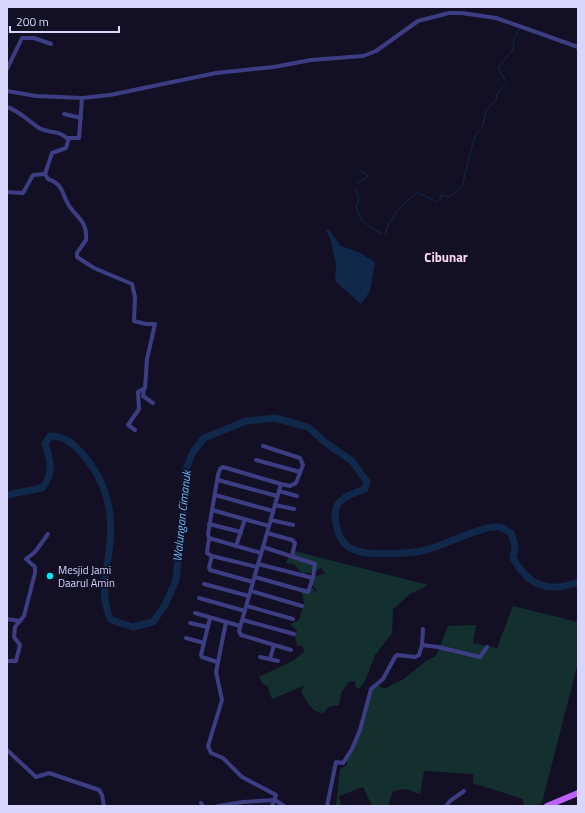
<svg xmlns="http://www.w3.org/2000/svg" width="585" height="813" font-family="'Titillium Web',sans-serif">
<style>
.green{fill:#13302e}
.water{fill:#10284a}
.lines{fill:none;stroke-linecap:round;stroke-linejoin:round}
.stream{stroke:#10284a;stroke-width:1}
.river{stroke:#10284a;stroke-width:7}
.street{stroke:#3d3d83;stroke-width:4}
.primary{stroke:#bc61fa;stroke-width:6}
.poi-dot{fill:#08e6f7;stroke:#131026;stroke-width:1.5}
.labels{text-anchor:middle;stroke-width:3.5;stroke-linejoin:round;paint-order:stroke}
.poi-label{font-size:11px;fill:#d9d6fe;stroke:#131026;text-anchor:start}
.water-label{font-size:12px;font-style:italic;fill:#68bbfa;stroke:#131026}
.quarter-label{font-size:13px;font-weight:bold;fill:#fed8f1;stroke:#131026}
</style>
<rect width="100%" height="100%" fill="#131026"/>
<!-- green -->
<g class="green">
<path d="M290,550l138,35 -18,9 -17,15 -1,24 -17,22 -10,26 -6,8 -3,-2 -1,-6 -6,1 -7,9 -3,14 -11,2 -4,6c-12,0 -18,-12 -23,-22l4,-6 -33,14 -4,-12 -6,-4 -3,-6 35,-17 10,-8 -1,-6h-6l-2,-11 2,-5 -5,-3 -1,-3 8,-4 5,-16 -3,-17 6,2 6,-1 2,4 2,-1 -9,-12 17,-6 -4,-5 -9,5h-10l-8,-9 -8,-1 5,-10z"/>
<polygon points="513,606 578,622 578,662 542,803 535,806 524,806 523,799 473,783 473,774 424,771 420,794 406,789 393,791 388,806 372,806 363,787 339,796 341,806 336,806 340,769 347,765 347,757 352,750 372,689 376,684 384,689 404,679 426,661 436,656 448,626 476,625 473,643 497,648"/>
</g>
<!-- water -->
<polygon class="water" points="326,230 329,230 341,246 358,252 375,262 370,291 361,304 335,281 336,265 331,241"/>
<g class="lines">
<!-- stream -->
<g class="stream">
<polyline points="357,183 365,179 368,175 359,170"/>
<path d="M355,188l4,11 -3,8c3,14 15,22 27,27"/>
<path d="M385,234c5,-17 17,-30 32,-41h2l18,9 4,-4 -1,-3 10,2 12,-11 10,-40 4,-12 7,-8 3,-16 10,-10 1,-6 10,-11 -9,-15 15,-19 1,-11 6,-10"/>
</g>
<!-- river -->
<path class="river" d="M7,495l35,-7c12,-15 9,-27 3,-44l5,-8c16,0 25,9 35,21 20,24 28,54 25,85 -2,27 -12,52 1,78l22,7 20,-5 12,-17 11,-25 9,-83v-26l8,-19 11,-14 42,-17 29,-3 33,9 18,16 26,18 15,21 -2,7c-9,4 -23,7 -28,17 -5,10 1,33 10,40 4,3 14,7 20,7 17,1 37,1 54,-2 22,-4 60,-26 79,-24 4,1 7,4 11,6l4,13 -2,12c15,27 35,36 65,24"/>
<!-- street -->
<g class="street">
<polyline points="7,69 22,38 34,38 51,44"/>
<polyline points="7,91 36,96 82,98 110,95 216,73 274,67 311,60 363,56 376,51 418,21 449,13 462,13 496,18 578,47"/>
<path d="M82,98l-3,40h-10l-3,10 -14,5 -7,21 3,5c14,5 13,11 19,23 7,15 21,17 19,38l-9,13v4l17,11 38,16 3,13 -1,24 12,3h9l-8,35 -2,29 -7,4 1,17 -11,16 7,5"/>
<path d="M7,107c13,4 21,14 32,21 11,6 18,1 29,11"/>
<polyline points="64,114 81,118"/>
<polyline points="7,192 23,193 33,175 45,174"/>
<polyline points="144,389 143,396 153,403"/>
<polyline points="256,460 300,472"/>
<polyline points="218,480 277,496"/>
<polyline points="281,484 239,631 241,635 291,650"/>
<polyline points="279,491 297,496"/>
<polyline points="215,495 273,511"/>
<polyline points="275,505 294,509"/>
<polyline points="212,510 269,526"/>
<polyline points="271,520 293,525"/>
<polyline points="209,524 241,532"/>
<polyline points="267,533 292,540 295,543 292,556"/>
<polyline points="209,538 207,553 212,556 257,567"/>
<polyline points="236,546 245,519"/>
<polyline points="261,553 209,538 208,534 218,475 220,469 223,467 281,484 290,486 296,483 303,465 300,458 263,446"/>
<polyline points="212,556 209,567 210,570 253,582"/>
<polyline points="258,564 313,578 315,564 263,547"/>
<polyline points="255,577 308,592 313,578"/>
<polyline points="204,584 249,596"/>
<polyline points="251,591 302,606"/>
<polyline points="199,598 245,611"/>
<polyline points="247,606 293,619"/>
<polyline points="195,613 240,626"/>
<polyline points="210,618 201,655 202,657 217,662"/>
<polyline points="7,619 20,621"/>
<polyline points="243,620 294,634"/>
<polyline points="226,622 216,672 222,700 208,746 211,753 223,758 242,777 276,795 272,806"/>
<polyline points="190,623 208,627"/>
<polyline points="186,638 204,643"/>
<polyline points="422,645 423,629"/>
<polyline points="260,657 278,661"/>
<polyline points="270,659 274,645"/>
<polyline points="7,661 16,661 20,645 14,637 15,627 24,616 35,573 35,567 26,559 35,552 48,534"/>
<polyline points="7,750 36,777 49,773 99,790 102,795 104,806"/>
<polyline points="201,803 203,806"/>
<polyline points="218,806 243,802 275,800 284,806"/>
<polyline points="327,806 336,762 343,763 352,749 360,730 371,689 383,679 395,657 397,655 415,657 419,655 422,645 438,647 480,657 487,647"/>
<polyline points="446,806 450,801 464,791"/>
</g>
<!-- primary -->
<polyline class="primary" points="547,806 578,793"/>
</g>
<!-- markers -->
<circle class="poi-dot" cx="50" cy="576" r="4"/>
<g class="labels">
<!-- poi labels -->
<g class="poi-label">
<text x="58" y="574">Mesjid Jami<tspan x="58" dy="13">Daarul Amin</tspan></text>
</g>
<!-- water labels -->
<g class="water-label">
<text transform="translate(182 516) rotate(-84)" y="4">Walungan Cimanuk</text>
</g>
<!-- quarter labels -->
<g class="quarter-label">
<text x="446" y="262">Cibunar</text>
</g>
</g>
<!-- border -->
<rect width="585" height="813" fill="none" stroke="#d9d6fe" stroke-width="16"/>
<!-- scale -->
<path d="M10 26v6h109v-6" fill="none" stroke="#d9d6fe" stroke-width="2"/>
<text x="16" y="26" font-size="12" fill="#d9d6fe" stroke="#131026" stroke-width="3" paint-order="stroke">200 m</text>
</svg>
